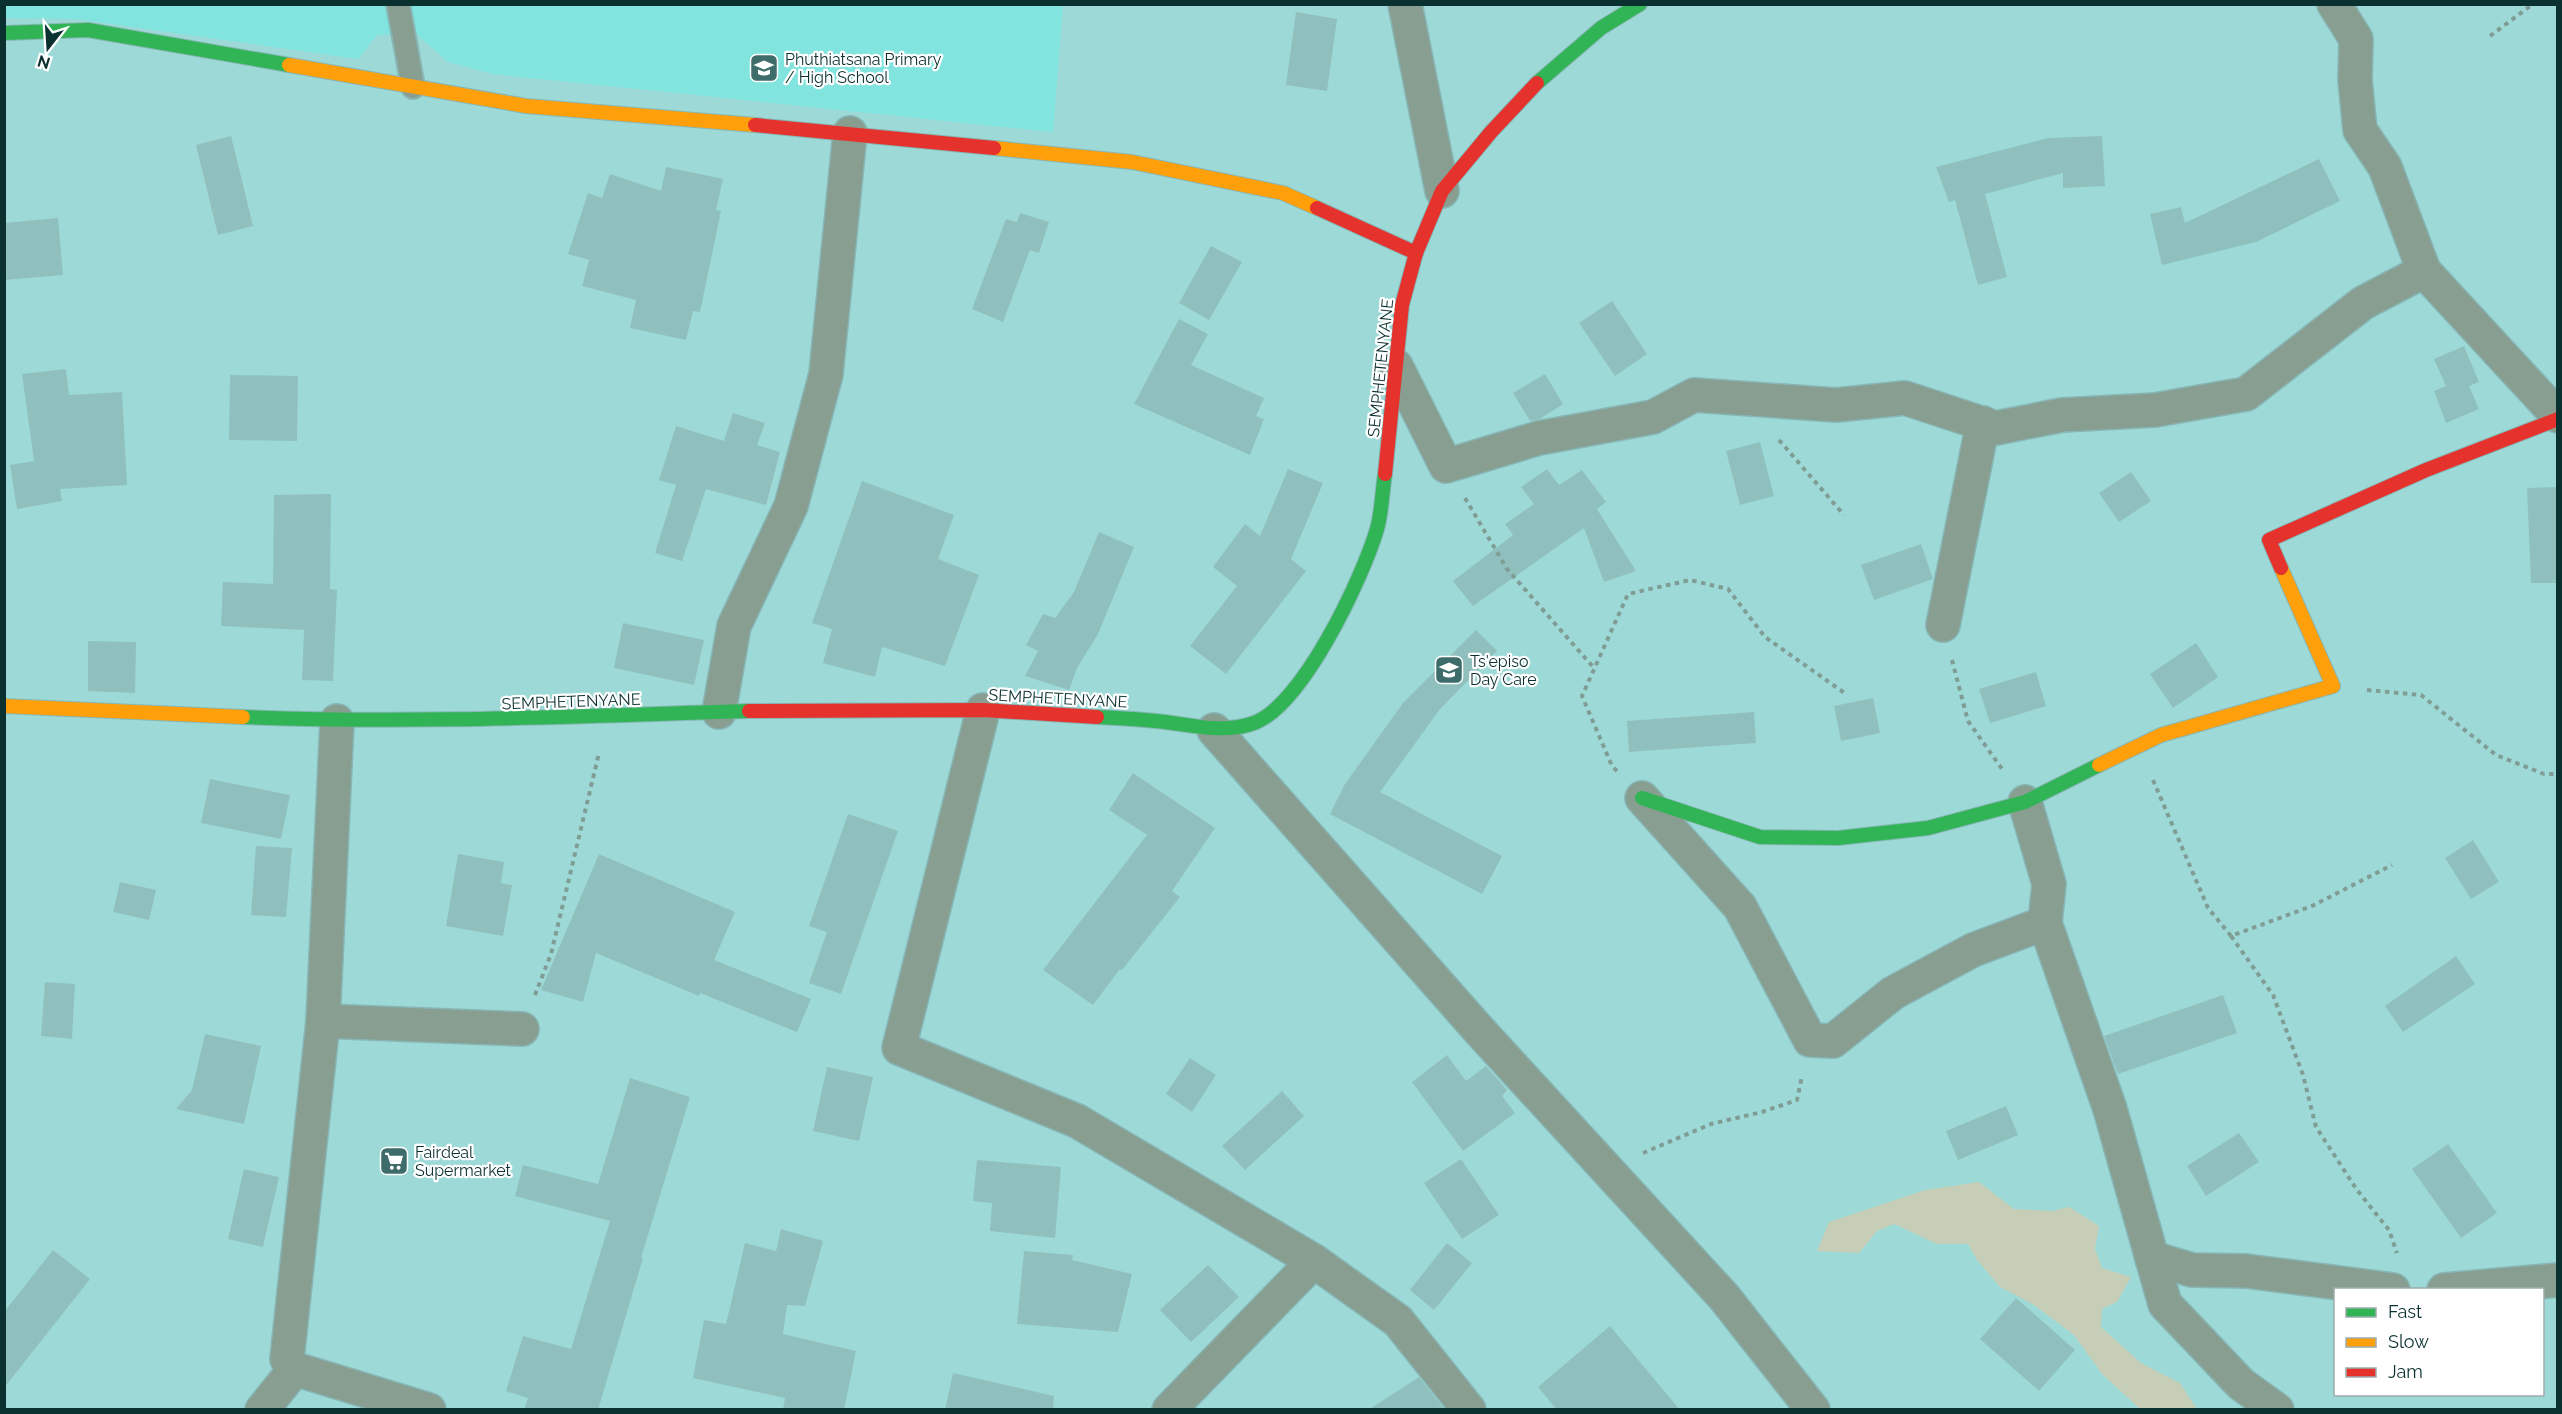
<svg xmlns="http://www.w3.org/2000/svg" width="2562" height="1414" font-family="Raleway,sans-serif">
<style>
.built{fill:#82e4df}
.green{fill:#c6ceb8}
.building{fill:#90c0be}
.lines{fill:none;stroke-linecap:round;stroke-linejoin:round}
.lane-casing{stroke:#87b6b5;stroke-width:26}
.street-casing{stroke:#87b6b5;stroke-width:36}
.fast-casing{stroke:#87b6b5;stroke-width:16}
.slow-casing{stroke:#87b6b5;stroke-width:16}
.jam-casing{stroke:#87b6b5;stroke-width:16}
.path{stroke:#809d95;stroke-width:4;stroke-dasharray:4.5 4.5;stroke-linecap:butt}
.lane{stroke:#879e91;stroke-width:22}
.street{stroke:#879e91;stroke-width:33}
.fast{stroke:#30b455;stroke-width:14}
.slow{stroke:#ff9f0a;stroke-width:14}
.jam{stroke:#e5322d;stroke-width:14}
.labels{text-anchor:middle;stroke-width:4.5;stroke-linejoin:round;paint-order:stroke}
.poi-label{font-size:16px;fill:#0a302f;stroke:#fff;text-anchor:start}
.street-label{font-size:16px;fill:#0a302f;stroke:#fff}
</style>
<rect width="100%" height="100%" fill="#9ddad7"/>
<!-- built -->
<polygon class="built" points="5,4 1063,5 1053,132 492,74 448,62 415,33 377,35 358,59 76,19 5,18"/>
<!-- green -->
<polygon class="green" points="1979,1182 2014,1209 2052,1211 2069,1207 2099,1226 2095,1249 2102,1268 2131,1277 2117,1302 2102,1309 2101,1327 2141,1363 2180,1383 2197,1409 2140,1409 2102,1374 2074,1335 2034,1305 2000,1287 1977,1260 1968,1244 1937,1244 1894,1224 1877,1231 1859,1253 1817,1251 1829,1222 1925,1190"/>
<!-- building -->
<g class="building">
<polygon points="1296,12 1337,19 1327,91 1286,85"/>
<polygon points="231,136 253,226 218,235 196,145"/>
<polygon points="2102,136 2105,186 2063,188 2063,173 1985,194 2007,277 1978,285 1955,200 1949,202 1936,167 2048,138"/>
<polygon points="2319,159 2340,201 2256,242 2162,265 2150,214 2181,207 2185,223"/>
<polygon points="666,167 723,179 716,210 721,211 700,312 693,311 686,340 630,328 636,300 582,286 589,260 568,254 588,193 602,198 610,174 661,191"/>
<polygon points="1020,213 1049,222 1039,253 1030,250 1003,322 972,309 1006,219 1017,222"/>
<polygon points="58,218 63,275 4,280 4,223"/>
<polygon points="1211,246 1242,262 1209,320 1179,303"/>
<polygon points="1612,301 1647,354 1615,376 1579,323"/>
<polygon points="1179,319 1208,334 1191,365 1264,398 1256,416 1264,419 1250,455 1134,404"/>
<polygon points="2464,346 2479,382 2469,386 2479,409 2446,423 2434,391 2446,386 2434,359"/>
<polygon points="66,369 69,395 122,392 127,485 60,489 62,501 17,509 10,465 34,461 22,374"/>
<polygon points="1545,374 1563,404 1540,419 1530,421 1513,393"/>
<polygon points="230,375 298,376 297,441 229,440"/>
<polygon points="733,413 765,423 757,445 780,452 766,505 706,489 682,561 655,553 676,485 659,480 676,426 724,441"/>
<polygon points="1760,442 1774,496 1740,505 1726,451"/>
<polygon points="1288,469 1323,483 1291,559 1306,571 1226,674 1190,646 1237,586 1213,567 1245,524 1260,536"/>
<polygon points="1547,469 1559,485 1582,470 1606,502 1597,509 1636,571 1604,582 1584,528 1473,606 1453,581 1513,535 1505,524 1534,504 1521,487"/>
<polygon points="2131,472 2151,501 2119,522 2099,493"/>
<polygon points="862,481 954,515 938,559 979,575 945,666 882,647 875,677 823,663 832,629 812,623"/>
<polygon points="2558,487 2558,583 2531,583 2527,488"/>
<polygon points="331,494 330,589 337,590 333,681 302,680 304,630 221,626 223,582 273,584 274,495"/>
<polygon points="1099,532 1134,547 1098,634 1077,668 1069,690 1025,676 1038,651 1026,645 1043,614 1055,618 1074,592"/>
<polygon points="1921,544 1933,579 1874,600 1861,565"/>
<polygon points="623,623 704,640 694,685 614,668"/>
<polygon points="1476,630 1497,651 1440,709 1380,792 1502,856 1482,894 1330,814 1345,784 1403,703"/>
<polygon points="88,641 136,642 135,693 88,691"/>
<polygon points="2196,643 2218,677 2173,708 2150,674"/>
<polygon points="2036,672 2046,706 1990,723 1979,689"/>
<polygon points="1873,698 1880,733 1841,741 1834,706"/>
<polygon points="1754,712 1756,743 1629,752 1627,721"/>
<polygon points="1133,773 1215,828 1172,891 1180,897 1122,970 1120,969 1093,1005 1043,970 1147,835 1109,810"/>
<polygon points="210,779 290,795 281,839 201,823"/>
<polygon points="848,814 898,831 841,994 809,983 827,932 809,926"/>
<polygon points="2473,840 2499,882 2471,899 2445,858"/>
<polygon points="256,846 292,848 286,917 251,915"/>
<polygon points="458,854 504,862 501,883 512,885 503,936 446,926"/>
<polygon points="599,854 735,912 714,960 811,999 797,1032 700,993 699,996 596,953 583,1002 541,990"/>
<polygon points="120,882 156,890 149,920 113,912"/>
<polygon points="2456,956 2475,984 2403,1032 2385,1006"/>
<polygon points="45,982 75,984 72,1039 41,1036"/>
<polygon points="2223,995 2237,1033 2118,1074 2104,1036"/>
<polygon points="205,1034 261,1046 244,1124 176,1109 192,1090"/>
<polygon points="1447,1055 1466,1081 1486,1066 1507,1090 1502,1096 1515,1113 1463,1151 1412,1082"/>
<polygon points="1190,1058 1216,1075 1192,1112 1166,1094"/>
<polygon points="827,1067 873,1077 859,1141 813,1131"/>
<polygon points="630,1078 690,1097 641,1258 643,1258 598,1410 524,1410 528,1398 506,1391 523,1336 571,1349 610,1221 515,1196 523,1165 598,1184"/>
<polygon points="1282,1091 1304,1116 1245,1170 1222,1146"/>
<polygon points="2006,1106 2018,1135 1958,1160 1946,1131"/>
<polygon points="2239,1133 2259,1162 2206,1196 2187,1166"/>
<polygon points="2448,1144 2497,1213 2461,1238 2412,1169"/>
<polygon points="1461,1159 1499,1215 1462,1239 1424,1183"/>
<polygon points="977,1160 1061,1167 1055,1238 990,1231 992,1203 973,1201"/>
<polygon points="244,1169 279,1177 263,1247 228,1239"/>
<polygon points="781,1229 823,1241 805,1306 787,1305 783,1334 856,1351 844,1410 783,1410 785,1398 693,1378 704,1320 726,1324 745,1243 776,1251"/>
<polygon points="1447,1243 1472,1263 1434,1310 1410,1290"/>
<polygon points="53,1250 90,1279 4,1388 4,1312"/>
<polygon points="1024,1251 1073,1255 1072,1260 1132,1274 1118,1332 1017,1324"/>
<polygon points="1208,1265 1239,1297 1191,1342 1160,1310"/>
<polygon points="2016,1298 2075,1350 2039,1391 1980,1339"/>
<polygon points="1610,1326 1680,1410 1557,1410 1538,1387"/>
<polygon points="953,1373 1054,1396 1053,1410 945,1410"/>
<polygon points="1419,1377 1445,1410 1368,1410"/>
</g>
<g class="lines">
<!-- lane casing -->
<g class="lane-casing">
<polyline id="lane" points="398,4 413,87"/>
</g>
<!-- street casing -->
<g class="street-casing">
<g id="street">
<polyline points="1405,4 1442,191"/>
<polyline points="2334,4 2356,39 2355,80 2360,130 2385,167 2424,271 2558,416"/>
<polyline points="1396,366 1446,466 1539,438 1653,417 1694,395 1836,405 1905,398 1996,428 2062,415 2155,410 2246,394 2363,303 2424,271"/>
<polyline points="1943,625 1983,423"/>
<polyline points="983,710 899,1048 1077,1121 1314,1261 1398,1321 1469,1410"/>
<polyline points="719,712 734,626 791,506 826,374 850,133"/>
<polyline points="337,721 323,1021 287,1359 295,1369 429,1410"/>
<polyline points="1214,730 1478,1029 1724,1297 1813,1410"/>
<polyline points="1642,798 1740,907 1810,1040 1833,1041 1893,993 1973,950 2045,923"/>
<polyline points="2025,802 2049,884 2045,923 2110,1109 2152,1258 2192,1270 2246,1271 2393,1290"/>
<polyline points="323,1021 522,1029"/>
<polyline points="2152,1258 2165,1304 2241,1384 2277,1410"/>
<polyline points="2444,1290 2558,1280"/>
<polyline points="262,1410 295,1369"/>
<polyline points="1169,1410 1314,1261"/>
</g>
</g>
<!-- fast casing -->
<g class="fast-casing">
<g id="fast">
<polyline points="4,33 88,30 289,65"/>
<polyline points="1537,83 1601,28 1640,4"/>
<path d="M243,717c169,7 337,-1 506,-6"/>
<path d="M1097,717c20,1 40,2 59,4 33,3 63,13 95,3 50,-14 112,-147 126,-195 5,-17 5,-37 8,-55"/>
<polyline points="1642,798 1760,837 1838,838 1928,828 2025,802 2099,765"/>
</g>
</g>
<!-- slow casing -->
<g class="slow-casing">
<g id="slow">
<polyline points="289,65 526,106 755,125"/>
<polyline points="994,148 1132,162 1283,193 1317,208"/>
<polyline points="4,706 243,717"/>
<polyline points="2099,765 2161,735 2333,686 2281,568"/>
</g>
</g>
<!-- jam casing -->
<g class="jam-casing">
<g id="jam">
<polyline points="755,125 994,148"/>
<polyline points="1317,208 1416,253"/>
<polyline points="1385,474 1402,305 1416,253 1442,191 1491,132 1537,83"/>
<polyline points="2281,568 2269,540 2426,470 2558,419"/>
<polyline points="749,711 983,710 1097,717"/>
</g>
</g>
<!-- path -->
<g class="path">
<polyline points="2490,36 2533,4"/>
<polyline points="1779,440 1844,515"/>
<polyline points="1465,498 1507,569 1594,668"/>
<polyline points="1952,660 1968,721 2002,769"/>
<polyline points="2367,690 2421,695 2496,755 2544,774 2558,774"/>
<polyline points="1617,771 1612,766 1582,696 1628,594 1690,580 1728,589 1765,637 1846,694"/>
<polyline points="2153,780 2208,908 2231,936 2312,906 2392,865"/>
<polyline points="2231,936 2273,995 2303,1075 2316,1127 2357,1190 2389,1230 2397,1253"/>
<polyline points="535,995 551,954 599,753"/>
<polyline points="1643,1153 1711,1124 1762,1112 1797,1100 1802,1076"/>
</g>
<!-- lane -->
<use href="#lane" class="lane"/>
<!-- street -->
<use href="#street" class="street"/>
<!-- fast -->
<use href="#fast" class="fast"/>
<!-- slow -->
<use href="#slow" class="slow"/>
<!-- jam -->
<use href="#jam" class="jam"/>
</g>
<!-- icons -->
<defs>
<g id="school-square" transform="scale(1.5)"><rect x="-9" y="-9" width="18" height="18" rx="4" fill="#3d6c6a" stroke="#fff"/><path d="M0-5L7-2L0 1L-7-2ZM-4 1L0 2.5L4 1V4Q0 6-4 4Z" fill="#fff"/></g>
<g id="supermarket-square" transform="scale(1.5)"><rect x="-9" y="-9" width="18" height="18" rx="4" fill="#3d6c6a" stroke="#fff"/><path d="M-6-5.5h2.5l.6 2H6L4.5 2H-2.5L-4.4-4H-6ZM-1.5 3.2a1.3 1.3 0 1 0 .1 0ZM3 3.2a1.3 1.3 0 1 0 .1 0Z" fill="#fff"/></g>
</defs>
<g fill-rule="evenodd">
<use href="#school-square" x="764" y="68"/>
<use href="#school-square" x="1449" y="670"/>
<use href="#supermarket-square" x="394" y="1161"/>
</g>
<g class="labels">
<!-- poi labels -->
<g class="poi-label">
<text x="785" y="65">Phuthiatsana Primary<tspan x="785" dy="18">/ High School</tspan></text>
<text x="1470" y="667">Ts'episo<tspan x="1470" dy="18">Day Care</tspan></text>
<text x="415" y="1158">Fairdeal<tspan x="415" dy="18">Supermarket</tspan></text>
</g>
<!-- street labels -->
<g class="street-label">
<text transform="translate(1380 368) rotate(-84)" y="6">SEMPHETENYANE</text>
<text transform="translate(1058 698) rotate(3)" y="6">SEMPHETENYANE</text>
<text transform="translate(571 701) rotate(-2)" y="6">SEMPHETENYANE</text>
</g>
</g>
<!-- border -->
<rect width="2562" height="1414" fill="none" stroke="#0a302f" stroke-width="12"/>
<!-- legend -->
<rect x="2334" y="1288" width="210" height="108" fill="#ffffff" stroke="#9dacac" stroke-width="1.5"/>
<rect x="2346" y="1308" width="30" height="9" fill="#30b455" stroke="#9dacac" stroke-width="1.5"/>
<text x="2388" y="1318" font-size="18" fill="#0a302f">Fast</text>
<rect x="2346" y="1338" width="30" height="9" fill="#ff9f0a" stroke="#9dacac" stroke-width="1.5"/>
<text x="2388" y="1348" font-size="18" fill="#0a302f">Slow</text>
<rect x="2346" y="1368" width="30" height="9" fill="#e5322d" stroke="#9dacac" stroke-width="1.5"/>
<text x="2388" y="1378" font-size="18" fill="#0a302f">Jam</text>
<!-- north arrow -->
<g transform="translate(48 48) rotate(197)" stroke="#ffffff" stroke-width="4.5" paint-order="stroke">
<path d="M0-4.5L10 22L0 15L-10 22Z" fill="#0a302f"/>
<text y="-9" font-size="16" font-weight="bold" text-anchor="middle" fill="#0a302f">N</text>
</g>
</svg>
